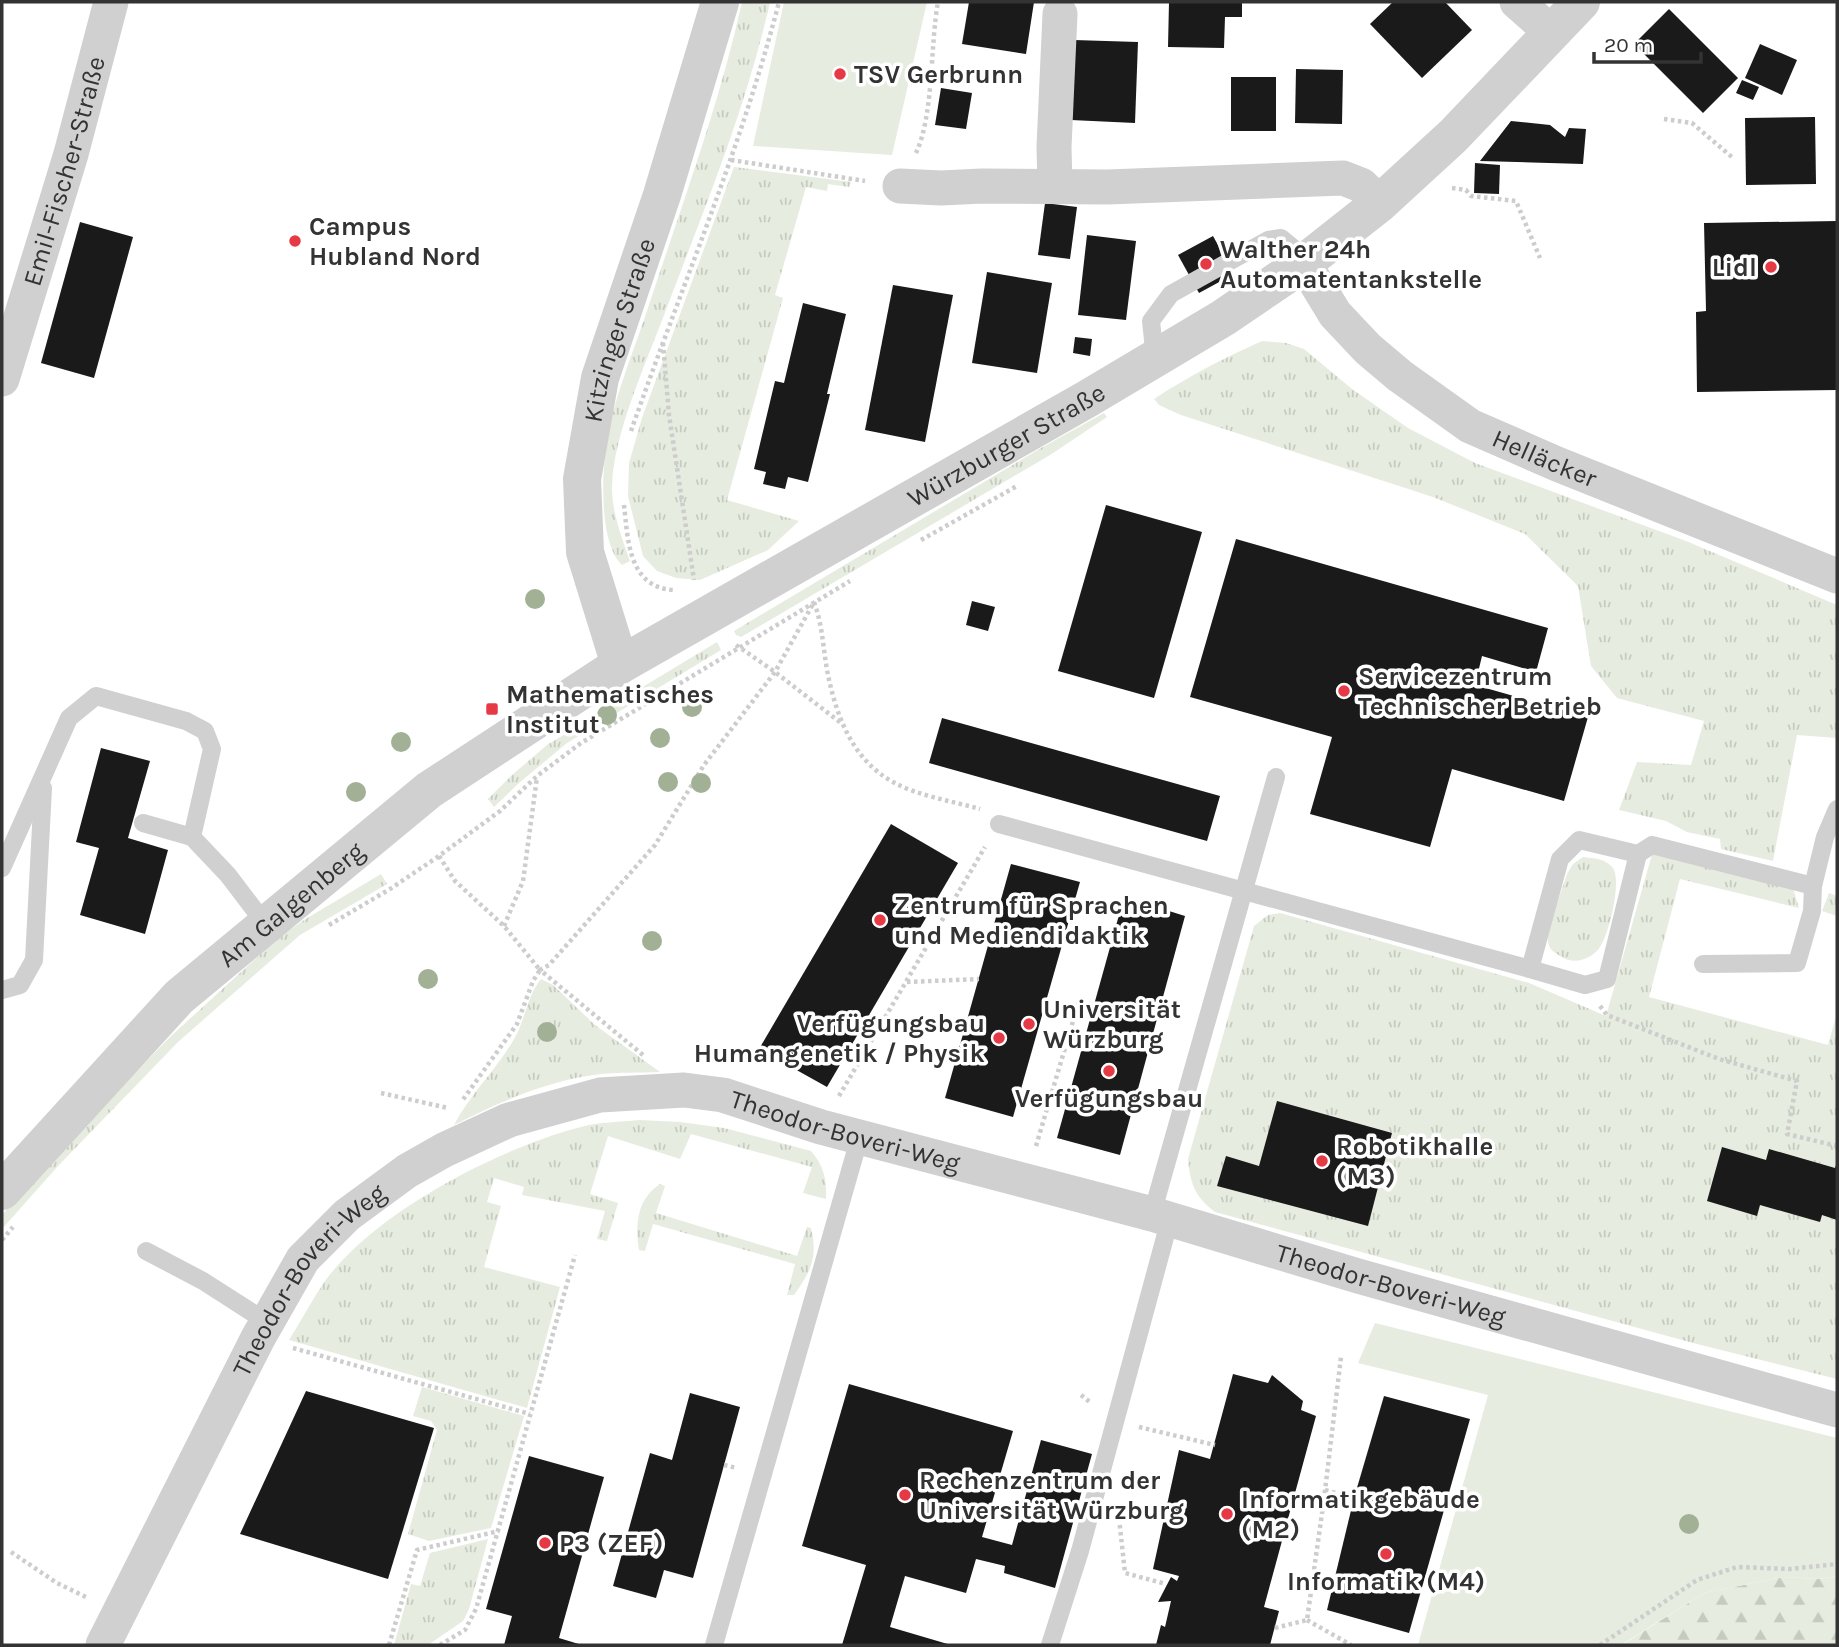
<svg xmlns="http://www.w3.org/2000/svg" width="1839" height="1647" font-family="Karla,sans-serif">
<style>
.grass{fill:url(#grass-tufts)}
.forest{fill:url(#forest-firs)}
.park{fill:#e6ecdf}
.building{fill:#1a1a1a}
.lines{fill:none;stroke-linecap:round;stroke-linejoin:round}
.path{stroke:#cdcdcd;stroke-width:4.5;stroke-dasharray:3.5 3.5;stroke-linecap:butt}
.service{stroke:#d0d0d0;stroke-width:18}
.minor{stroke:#d0d0d0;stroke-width:35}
.tertiary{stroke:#d0d0d0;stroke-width:38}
.tree{fill:#a2b095}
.poi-dot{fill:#e63946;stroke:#fff;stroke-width:2.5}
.labels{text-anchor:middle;stroke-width:7;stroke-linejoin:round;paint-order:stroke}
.poi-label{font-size:26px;font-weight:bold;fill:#333;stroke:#fff;text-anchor:start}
.street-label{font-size:26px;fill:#333;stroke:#fff}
</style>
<defs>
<pattern id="grass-tufts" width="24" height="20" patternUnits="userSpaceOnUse" patternTransform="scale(1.75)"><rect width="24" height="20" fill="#e6ecdf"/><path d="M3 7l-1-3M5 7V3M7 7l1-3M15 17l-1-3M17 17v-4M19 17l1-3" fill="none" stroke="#c6cbc0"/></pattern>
<pattern id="forest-firs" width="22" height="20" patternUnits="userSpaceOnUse" patternTransform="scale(1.75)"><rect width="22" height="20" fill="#e6ecdf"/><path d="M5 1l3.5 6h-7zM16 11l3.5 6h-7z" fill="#c6cbc0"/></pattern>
</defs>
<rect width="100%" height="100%" fill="#fff"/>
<!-- grass -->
<g class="grass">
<path d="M742,2h28c-24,107 -67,210 -106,313 -18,48 -52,123 -52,173 0,25 10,50 18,73l-8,4c-23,-22 -20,-89 -16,-119 6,-43 28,-96 42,-138 33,-101 71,-202 94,-306z"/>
<polygon points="734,167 851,182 849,187 828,184 827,191 806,187 775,295 783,298 727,500 799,521 768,550 700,580 676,578 657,571 643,556 628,496 629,463 642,418"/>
<path d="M1262,341l24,2 18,6 48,40 56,39 67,35 211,78 151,64v133l-40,-3 -24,126 -52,-12 -1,-10 -33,-7 -21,-11 -47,-11 18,-48 54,3 13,-44 -87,-23 -26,-32 -13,-80 -53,-52 -92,-37 -252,-82 -22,-10 -5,-6c35,-23 70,-41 108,-58z"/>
<polygon points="1104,413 1107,417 1050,455 741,637 736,635 734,631 1041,448"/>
<polygon points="717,642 721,650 567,743 519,783 494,807 488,799 512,775 547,745"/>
<path d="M1653,851l139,34 7,23 -119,-29 -31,118 179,48 9,-32v366l-144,-36 -478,-131c-20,-15 -25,-29 -27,-53l66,-233 14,-11 12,-2 249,70 77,33z"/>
<path d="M1583,857c11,1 23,2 30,11 9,13 -4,66 -13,79 -8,12 -26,18 -38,10 -7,-4 -13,-7 -14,-15 -2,-11 15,-55 19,-68l6,-10z"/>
<polygon points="381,874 387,884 300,935 178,1042 58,1166 2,1229 2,1215 51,1159 170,1037 277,939 304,920"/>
<polygon points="1829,893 1837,896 1837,916 1822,911"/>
<path d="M541,979l12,6 42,40 65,47c-20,1 -40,0 -59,2 -53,6 -101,28 -147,51 16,-31 43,-56 60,-86 11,-18 13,-43 27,-60z"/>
<path d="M639,1120l41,2 44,6 87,23c13,15 16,29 15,48l-23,-6 9,-26 -121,-33 -11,25 -72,-23 -18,58 28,9 -11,38 -10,-2 8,-28 -83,-16 2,-8 -30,-9 -7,24 14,4 -17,61 76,20 -33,121 -238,-68c12,-19 23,-40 36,-59 50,-69 174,-133 256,-154 18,-5 39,-5 58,-7z"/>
<path d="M660,1184l5,2 -9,27 141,43 10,-29 4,1c7,30 0,43 -17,67h-7l8,-31 -142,-40 -8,27 -6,-1c-4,-25 -2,-51 21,-66z"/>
<polygon points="422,1387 524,1416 491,1528 429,1541 408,1534 437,1430 431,1421 413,1416"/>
<polygon points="488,1539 469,1609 463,1621 428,1645 394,1645 411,1584 420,1586 430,1553"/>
</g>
<!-- forest -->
<polygon class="forest" points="1837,1576 1837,1645 1622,1645 1704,1593 1783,1577 1819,1579"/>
<!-- park -->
<g class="park">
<polygon points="784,2 927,2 892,155 753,146"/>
<polygon points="1375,1323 1837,1438 1837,1576 1819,1579 1783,1577 1704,1593 1621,1645 1418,1645 1488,1395 1358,1363"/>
</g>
<!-- building -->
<g class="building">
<polygon points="969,2 1034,2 1026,54 962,44"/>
<polygon points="1169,2 1242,2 1242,17 1225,17 1224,48 1168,47"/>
<polygon points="1393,2 1445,2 1472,30 1422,78 1370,24"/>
<polygon points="1669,9 1738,78 1703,113 1634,44"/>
<polygon points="1074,40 1138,42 1135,123 1071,120"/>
<polygon points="1760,44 1797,60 1782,95 1745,78"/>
<polygon points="1296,69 1343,70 1342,124 1295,123"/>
<rect x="1231" y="77" width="45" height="54"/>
<polygon points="1742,80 1759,87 1753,100 1736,93"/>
<polygon points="941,88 972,93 966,129 935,125"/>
<polygon points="1815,117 1816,184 1746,185 1745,118"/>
<polygon points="1511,121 1550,125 1565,137 1569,128 1586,129 1583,164 1480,161"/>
<polygon points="1475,163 1500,165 1499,194 1474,193"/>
<polygon points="1045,203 1077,207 1070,259 1038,255"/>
<polygon points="1837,221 1837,390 1697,392 1696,312 1706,311 1704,223"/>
<polygon points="80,222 133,237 94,378 41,363"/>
<polygon points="1087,235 1136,241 1126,320 1078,315"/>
<polygon points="1213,236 1234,274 1199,293 1178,255"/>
<polygon points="987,272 1052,283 1037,373 972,363"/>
<polygon points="893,285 953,295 925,442 865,430"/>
<polygon points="803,303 846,314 827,394 830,394 808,482 788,477 785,489 763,484 766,472 754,469 775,381 784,383"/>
<polygon points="1075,337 1092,339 1090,356 1073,353"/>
<polygon points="1106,505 1202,532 1154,698 1058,671"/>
<polygon points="1236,539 1548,628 1536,672 1482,656 1475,685 1588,717 1564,801 1452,769 1430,847 1310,814 1332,737 1190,697"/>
<polygon points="972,601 995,607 988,631 966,625"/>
<polygon points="942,718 1220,796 1207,841 929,763"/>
<polygon points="101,748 150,761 128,838 168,850 145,934 80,915 99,848 76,842"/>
<polygon points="891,824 958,863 827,1087 759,1049"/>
<polygon points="1011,864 1080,882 1013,1117 945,1098"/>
<polygon points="1124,897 1185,916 1120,1155 1057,1138"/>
<polygon points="1277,1101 1392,1133 1368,1226 1217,1186 1226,1156 1259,1166"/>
<polygon points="1722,1147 1766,1160 1769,1149 1835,1168 1837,1162 1837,1220 1822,1215 1820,1222 1760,1205 1757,1216 1707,1201"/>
<polygon points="1233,1374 1268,1383 1272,1375 1303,1401 1301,1410 1316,1416 1264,1607 1279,1611 1270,1645 1156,1645 1161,1625 1165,1627 1171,1601 1158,1602 1171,1577 1177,1581 1179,1576 1153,1569 1179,1450 1210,1459"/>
<polygon points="849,1384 1013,1431 982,1537 1012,1545 1041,1440 1092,1454 1055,1588 1004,1573 1005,1566 976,1559 966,1593 905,1576 890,1627 951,1645 842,1645 866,1565 802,1546"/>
<polygon points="306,1391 434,1428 388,1579 240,1534"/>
<polygon points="690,1393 740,1407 693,1578 664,1570 656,1598 613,1586 650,1453 672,1460"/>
<polygon points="1384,1396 1470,1419 1409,1633 1327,1610 1354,1498"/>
<polygon points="529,1456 604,1477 559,1638 582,1645 504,1645 512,1616 486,1609"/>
</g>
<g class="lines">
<!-- path -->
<g class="path">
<polyline points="1664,119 1692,123 1733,158"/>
<path d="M916,153c18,-39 14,-107 22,-151"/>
<polyline points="731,160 865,181"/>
<polyline points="1452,188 1466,190 1471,196 1516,201 1540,258"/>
<polyline points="663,343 669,415 694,580"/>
<path d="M631,431c50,-143 110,-282 148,-429"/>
<path d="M624,505c4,34 4,82 49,85"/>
<polyline points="921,540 1017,486"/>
<path d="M814,602c9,24 9,48 14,73 9,43 25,85 65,107 25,14 59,19 87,27"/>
<polyline points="736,645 775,672 841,723"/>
<polyline points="439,856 455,881 504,926 540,970 533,981 517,1024 462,1101"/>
<polyline points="329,925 390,889 439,856 500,811 537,776 581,743 850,581"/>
<polyline points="504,926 523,881 537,777"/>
<polyline points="907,982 979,979"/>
<polyline points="1600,1006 1607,1015 1719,1059 1797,1081 1787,1134 1837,1146"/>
<polyline points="643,1055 540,970 549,965 655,845 704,765 775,672 813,604"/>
<polyline points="381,1093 448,1108"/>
<polyline points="839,1096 985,847"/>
<polyline points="1036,1146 1079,1001 1094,1005"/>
<polyline points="2,1240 13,1227"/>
<polyline points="293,1348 530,1414"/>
<polyline points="1081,1395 1091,1403"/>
<polyline points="1139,1427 1215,1445"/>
<polyline points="724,1465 737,1468"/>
<polyline points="1325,1490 1354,1498"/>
<polyline points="1119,1518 1125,1573 1166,1584"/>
<polyline points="11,1552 57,1583 88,1598"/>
<polyline points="1307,1620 1351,1645"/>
<polyline points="1275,1628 1307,1620 1324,1499 1341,1357"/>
<polyline points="389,1645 417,1550 499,1531"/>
<polyline points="440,1645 465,1630 476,1609 575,1255"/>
<polyline points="1600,1645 1697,1580 1737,1567 1790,1569 1837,1564"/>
</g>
<!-- service -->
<g class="service">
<polyline points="1155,359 1151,321 1171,294 1268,240 1281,238 1292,247 1304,263"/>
<polyline points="143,823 192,837 228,875 266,925"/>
<polyline points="999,824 1530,969 1560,859 1579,840 1638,854 1652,845 1813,886"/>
<polyline points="2,868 69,718 96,696 186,721 205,731 212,749 192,837"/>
<polyline points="1703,964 1797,963 1812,911 1813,886 1825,837 1837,809"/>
<polyline points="1530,969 1585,985 1607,979 1638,854"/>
<polyline points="2,990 20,985 34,960 43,788"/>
<polyline points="1152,1214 1276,777"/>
<polyline points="146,1251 203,1281 267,1322"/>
<polyline points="714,1645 860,1136"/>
<polyline points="1050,1645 1080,1551 1170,1219"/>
</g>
<!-- minor -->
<g class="minor">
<polyline points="1517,2 1552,33"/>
<polyline points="900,186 941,188 982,186 1108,187 1343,178 1361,185 1380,203"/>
<polyline points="1055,186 1054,147 1060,14"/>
<path id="s1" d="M1304,263l31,51 33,35 32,27 70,50 87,38 280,112"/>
<path id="s2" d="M2,379l69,-225 40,-152"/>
<path id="s3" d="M103,1645l155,-307 45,-79 44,-44 60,-44 37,-21 65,-30 91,-25 84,-5 39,5 98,32 331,87 206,62 479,134"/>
</g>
<!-- tertiary -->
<g class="tertiary">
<path id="s4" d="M620,665l-35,-113 -3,-73 18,-101 62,-183 58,-193"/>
<path id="s5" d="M2,1191l177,-194 250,-207 191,-125 467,-266 136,-81 81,-55 76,-60 73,-67 128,-134"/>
</g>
</g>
<!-- trees -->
<g class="tree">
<circle cx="535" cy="599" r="10"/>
<circle cx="692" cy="707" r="10"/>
<circle cx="607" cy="715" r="10"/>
<circle cx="660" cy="738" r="10"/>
<circle cx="401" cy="742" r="10"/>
<circle cx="668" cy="782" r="10"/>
<circle cx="701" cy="783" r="10"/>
<circle cx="356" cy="792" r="10"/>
<circle cx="652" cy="941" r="10"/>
<circle cx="428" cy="979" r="10"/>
<circle cx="547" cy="1032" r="10"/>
<circle cx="1689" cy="1524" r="10"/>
</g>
<!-- markers -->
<g class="poi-dot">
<circle cx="840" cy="74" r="7"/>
<circle cx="295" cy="241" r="7"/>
<circle cx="1206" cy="264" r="7"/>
<circle cx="1771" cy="267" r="7"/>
<circle cx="1344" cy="691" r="7"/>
<rect x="485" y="702" width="14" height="14" rx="3.5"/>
<circle cx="880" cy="920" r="7"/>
<circle cx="1029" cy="1024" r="7"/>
<circle cx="999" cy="1038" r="7"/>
<circle cx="1109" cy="1071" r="7"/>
<circle cx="1322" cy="1161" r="7"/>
<circle cx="905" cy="1495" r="7"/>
<circle cx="1227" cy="1514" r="7"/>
<circle cx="545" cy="1543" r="7"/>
<circle cx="1386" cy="1554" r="7"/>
</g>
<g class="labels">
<!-- poi labels -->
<g class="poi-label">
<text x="854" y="83">TSV Gerbrunn</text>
<text x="309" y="235">Campus<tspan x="309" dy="30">Hubland Nord</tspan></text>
<text x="1220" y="258">Walther 24h<tspan x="1220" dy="30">Automatentankstelle</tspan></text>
<text x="1757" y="276" text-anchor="end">Lidl</text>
<text x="1358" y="685">Servicezentrum<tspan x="1358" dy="30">Technischer Betrieb</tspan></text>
<text x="506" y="703">Mathematisches<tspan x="506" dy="30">Institut</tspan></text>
<text x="894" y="914">Zentrum für Sprachen<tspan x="894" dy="30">und Mediendidaktik</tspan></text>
<text x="1043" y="1018">Universität<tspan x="1043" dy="30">Würzburg</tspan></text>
<text x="985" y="1032" text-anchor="end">Verfügungsbau<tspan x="985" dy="30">Humangenetik / Physik</tspan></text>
<text x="1109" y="1107" text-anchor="middle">Verfügungsbau</text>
<text x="1336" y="1155">Robotikhalle<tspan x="1336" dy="30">(M3)</tspan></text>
<text x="919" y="1489">Rechenzentrum der<tspan x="919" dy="30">Universität Würzburg</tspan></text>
<text x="1241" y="1508">Informatikgebäude<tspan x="1241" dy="30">(M2)</tspan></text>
<text x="559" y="1552">P3 (ZEF)</text>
<text x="1386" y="1590" text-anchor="middle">Informatik (M4)</text>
</g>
<!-- street labels -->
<g class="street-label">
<text dy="9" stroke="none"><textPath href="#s2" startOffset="217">Emil-Fischer-Straße</textPath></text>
<text dy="9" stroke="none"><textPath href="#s4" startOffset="345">Kitzinger Straße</textPath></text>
<text dy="9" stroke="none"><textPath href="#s5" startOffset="1260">Würzburger Straße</textPath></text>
<text dy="9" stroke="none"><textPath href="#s1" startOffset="317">Helläcker</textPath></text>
<text dy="9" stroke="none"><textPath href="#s5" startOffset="408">Am Galgenberg</textPath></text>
<text dy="9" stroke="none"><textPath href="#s3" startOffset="1031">Theodor-Boveri-Weg</textPath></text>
<text dy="9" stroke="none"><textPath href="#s3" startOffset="422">Theodor-Boveri-Weg</textPath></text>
<text dy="9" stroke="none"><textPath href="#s3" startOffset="1598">Theodor-Boveri-Weg</textPath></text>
</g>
</g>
<!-- border -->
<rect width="1839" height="1647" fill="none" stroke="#333333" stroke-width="7"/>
<!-- scale -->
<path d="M1594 52v10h107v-10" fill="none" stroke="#333333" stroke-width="3.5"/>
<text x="1604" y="52" font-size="21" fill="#333333" stroke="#ffffff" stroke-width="5" paint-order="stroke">20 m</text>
</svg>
